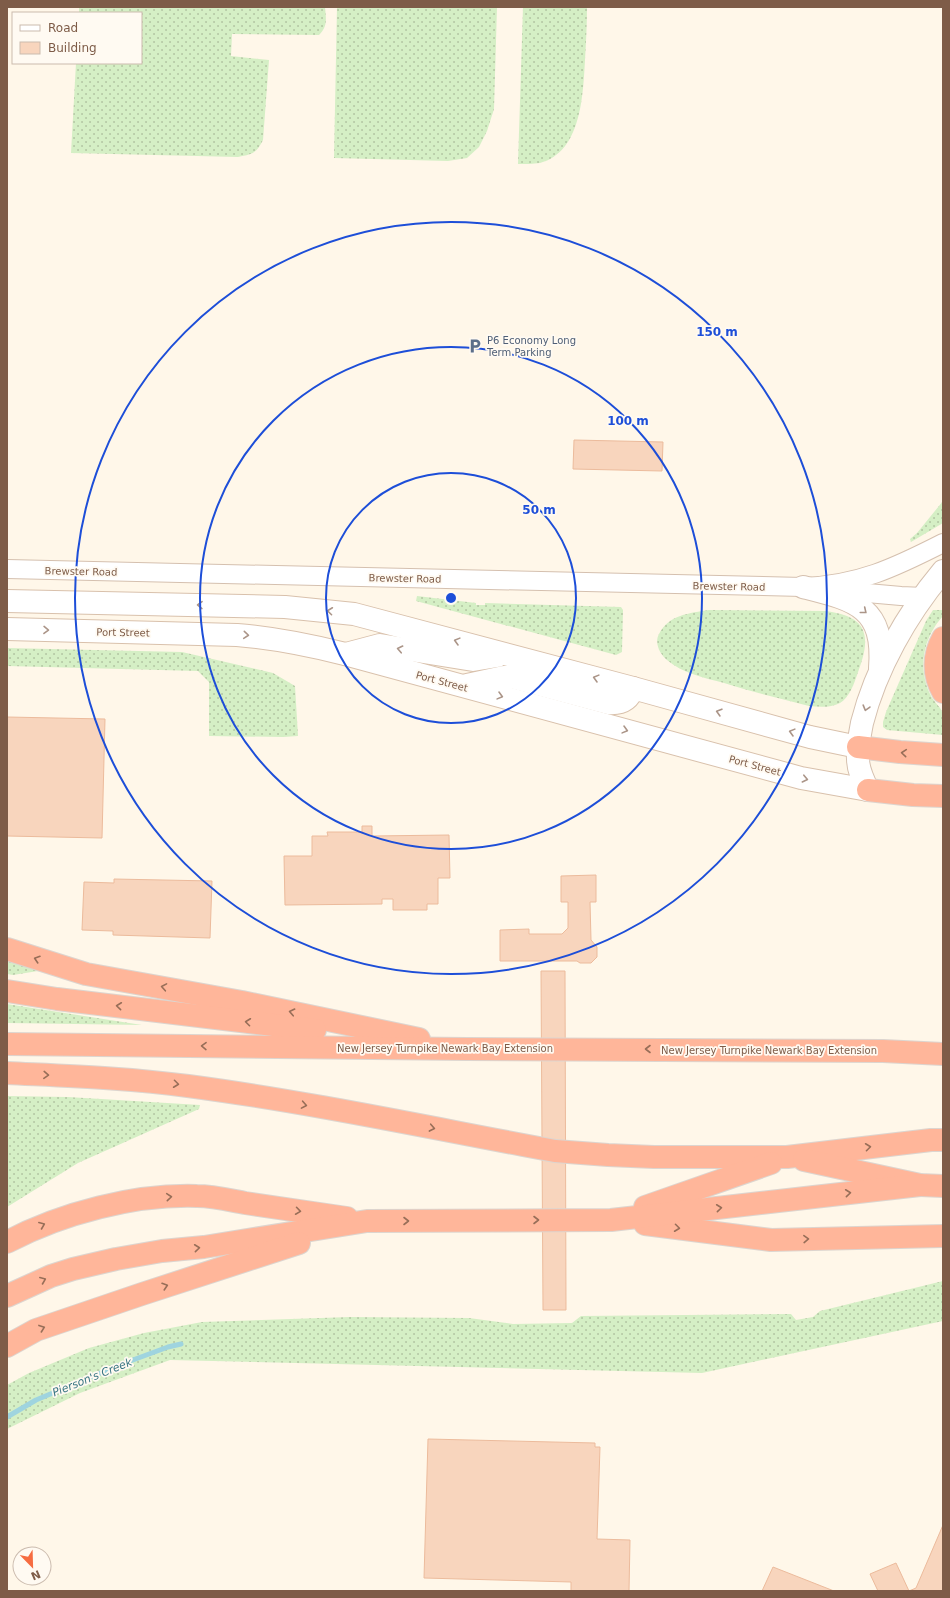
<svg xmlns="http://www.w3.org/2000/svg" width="950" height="1598" font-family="'DejaVu Sans',sans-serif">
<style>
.grass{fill:url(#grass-dots)}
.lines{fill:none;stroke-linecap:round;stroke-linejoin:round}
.stream{stroke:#9fd4df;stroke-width:5}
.building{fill:#f8d5bd;stroke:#ecbb9c}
.minor-casing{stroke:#d5c0af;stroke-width:20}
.tertiary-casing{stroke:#d5c0af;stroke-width:24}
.secondary-casing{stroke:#d9c1ac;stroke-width:24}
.motorway-casing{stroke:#ddd5cf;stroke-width:24}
.minor{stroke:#fff;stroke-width:18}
.tertiary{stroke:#fff;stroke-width:22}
.secondary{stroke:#fff;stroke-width:22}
.motorway{stroke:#ffb69a;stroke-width:22}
.oneway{stroke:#ab9588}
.oneway2{stroke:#986e58}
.ring{fill:none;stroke:#1d4ed8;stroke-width:2}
.labels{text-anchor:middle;stroke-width:3.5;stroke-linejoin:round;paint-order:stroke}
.service-label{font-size:10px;fill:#4e5e75;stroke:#fffaf2;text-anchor:start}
.street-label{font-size:10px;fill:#7e5c48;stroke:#fffaf2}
.water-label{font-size:11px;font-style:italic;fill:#3a7684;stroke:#fffaf2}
.centre{fill:#1d4ed8;stroke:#fffaf2;stroke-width:2}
.ring-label{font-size:12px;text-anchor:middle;font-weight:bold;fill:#1d4ed8;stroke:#fffaf2;stroke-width:3.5;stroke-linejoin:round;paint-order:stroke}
</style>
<defs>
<pattern id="grass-dots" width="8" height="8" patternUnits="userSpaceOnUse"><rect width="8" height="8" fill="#d5efc5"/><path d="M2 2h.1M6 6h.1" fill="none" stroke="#b2c5a2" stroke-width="1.8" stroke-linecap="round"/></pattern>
</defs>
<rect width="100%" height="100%" fill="#fff7e9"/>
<!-- grass -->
<g class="grass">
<path d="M79,7h246c1,12 3,19 -6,28l-87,-1 -1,22 38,4 -6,80c-7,14 -11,14 -25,17l-167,-4 5,-90h65v-50h-62z"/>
<polygon points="337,7 497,7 494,109 487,131 479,147 467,158 448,161 334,158"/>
<path d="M523,7h64c0,18 -1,35 -2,53 -2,33 -3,92 -45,103 -7,1 -14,1 -22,1z"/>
<polygon points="943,501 943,523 911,542 910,539 917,533"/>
<polygon points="417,596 476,603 476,605 485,605 485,603 621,607 623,610 622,652 616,655 416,601"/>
<path d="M709,610l117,1c6,1 13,2 18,4 31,10 21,38 13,60 -3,9 -8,23 -17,28 -9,5 -21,4 -31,3 -28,-7 -57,-14 -85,-23 -19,-5 -42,-10 -57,-23 -7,-6 -13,-17 -8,-26 9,-19 31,-21 50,-24z"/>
<path d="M933,610h10v6c-20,22 -26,52 -12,80 3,6 10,11 12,18 2,6 0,15 0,21l-56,-5 -4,-3v-5l3,-10 40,-91z"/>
<polygon points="7,648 182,652 273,673 295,686 298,736 283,737 209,736 209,682 198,671 7,666"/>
<polygon points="7,958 38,971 13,975 7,974"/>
<polygon points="7,1004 142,1025 7,1023"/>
<polygon points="7,1096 68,1097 200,1105 199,1109 78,1163 7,1207"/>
<polygon points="943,1281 943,1321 702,1373 170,1360 80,1393 7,1429 7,1385 29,1373 89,1348 144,1333 202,1322 350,1317 469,1318 513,1324 572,1323 581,1316 791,1314 796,1320 813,1317 820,1311"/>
</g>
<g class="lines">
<!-- stream -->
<polyline class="stream" points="7,1417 36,1400 122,1364 168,1347 181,1344"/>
</g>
<!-- building -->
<g class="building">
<polygon points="574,440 663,442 662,471 573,469"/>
<polygon points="7,717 105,719 102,838 7,836"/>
<polygon points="362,826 372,826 372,836 449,835 450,878 438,878 438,904 427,904 427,910 393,910 393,899 382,899 382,904 285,905 284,856 312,856 312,836 328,836 327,832 362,832"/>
<polygon points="596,875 596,902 590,902 591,940 597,947 597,957 591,963 580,963 577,961 500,961 500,930 529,929 529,934 562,934 568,928 568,902 561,902 561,876"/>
<polygon points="114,879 212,881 210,938 113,935 113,931 82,930 84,882 114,883"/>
<polygon points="541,971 565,971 566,1310 543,1310"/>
<polygon points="428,1439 595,1443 595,1447 600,1447 597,1539 630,1540 629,1591 571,1591 571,1582 424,1578"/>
<polygon points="943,1525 943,1591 878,1591 870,1574 896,1563 909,1591 916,1588"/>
<polygon points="773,1567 834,1591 762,1591"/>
</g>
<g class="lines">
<!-- minor casing -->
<g class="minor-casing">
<g id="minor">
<path d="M7,569l796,18c55,-2 91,-19 140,-44"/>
<polyline points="833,590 901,596 924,597"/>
</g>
</g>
<!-- tertiary casing -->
<g class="tertiary-casing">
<g id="tertiary">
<path d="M803,587c51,13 82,19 77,81"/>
<path d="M868,790c-5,-10 -10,-20 -10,-31 -1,-12 2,-25 4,-36 14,-55 45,-109 81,-152"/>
</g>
</g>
<!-- secondary casing -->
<g class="secondary-casing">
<g id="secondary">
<polyline points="7,601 285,607 354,614 633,688 810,737 858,747"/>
<path d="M7,629l230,6c37,3 72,10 108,19l456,124 67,12"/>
<polyline points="346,654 380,645 473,660 497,656"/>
<path d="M467,685l37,-8h7l97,26c13,1 21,-2 25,-15"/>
</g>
</g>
<!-- motorway casing -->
<g class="motorway-casing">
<g id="motorway">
<path d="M943,638c-10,17 -10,37 0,54"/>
<polyline points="858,747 900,752 943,755"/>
<polyline points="868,790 913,795 943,796"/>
<polyline points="7,949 86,974 242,1002 419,1039"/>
<polyline points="7,991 57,999 315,1030"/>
<polyline points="7,1044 467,1049 883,1051 943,1054"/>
<path d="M7,1073c60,3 121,5 181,13 113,15 224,38 335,59l32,6 53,4 46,2h133l144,-17h12"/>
<polyline points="804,1160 920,1185 943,1186"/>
<polyline points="645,1207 771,1163"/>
<polyline points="645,1224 771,1240 943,1236"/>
<path d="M7,1242c55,-29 128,-48 190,-46 16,0 32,4 48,7 34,5 68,10 102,15"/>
<polyline points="7,1296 51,1276 73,1269 116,1259 162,1251 204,1247 367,1221 611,1220 920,1185"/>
<polyline points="7,1346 36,1330 142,1294 299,1243"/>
</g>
</g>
<!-- minor -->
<use href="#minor" class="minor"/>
<!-- tertiary -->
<use href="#tertiary" class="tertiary"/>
<!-- secondary -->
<use href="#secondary" class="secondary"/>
<!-- motorway -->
<use href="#motorway" class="motorway"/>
</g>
<!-- one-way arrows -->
<defs><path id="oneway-chevron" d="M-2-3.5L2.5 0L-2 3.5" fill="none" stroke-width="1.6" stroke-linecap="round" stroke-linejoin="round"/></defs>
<g class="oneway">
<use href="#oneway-chevron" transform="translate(200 605) rotate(-179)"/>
<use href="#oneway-chevron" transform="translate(330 611) rotate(-173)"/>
<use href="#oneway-chevron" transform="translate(864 611) rotate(39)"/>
<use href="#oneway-chevron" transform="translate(46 630) rotate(1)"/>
<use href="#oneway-chevron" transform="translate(246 635) rotate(5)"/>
<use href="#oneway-chevron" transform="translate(457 641) rotate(-165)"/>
<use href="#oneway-chevron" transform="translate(400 649) rotate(-168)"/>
<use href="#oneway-chevron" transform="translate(596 678) rotate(-165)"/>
<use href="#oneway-chevron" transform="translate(500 696) rotate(15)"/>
<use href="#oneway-chevron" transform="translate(866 708) rotate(106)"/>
<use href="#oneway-chevron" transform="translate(719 712) rotate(-164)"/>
<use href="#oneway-chevron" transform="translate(625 730) rotate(15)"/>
<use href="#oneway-chevron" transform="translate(792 732) rotate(-165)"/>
<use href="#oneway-chevron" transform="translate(805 779) rotate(13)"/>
</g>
<g class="oneway2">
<use href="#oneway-chevron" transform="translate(904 753) rotate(-175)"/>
<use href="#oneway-chevron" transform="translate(37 959) rotate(-162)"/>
<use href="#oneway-chevron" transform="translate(164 987) rotate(-170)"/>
<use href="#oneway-chevron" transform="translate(119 1006) rotate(-174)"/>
<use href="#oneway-chevron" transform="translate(292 1012) rotate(-168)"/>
<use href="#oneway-chevron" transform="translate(248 1022) rotate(-173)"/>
<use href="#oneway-chevron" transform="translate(204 1046) rotate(-179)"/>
<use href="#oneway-chevron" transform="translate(648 1049) rotate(-180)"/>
<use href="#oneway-chevron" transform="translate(46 1075) rotate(3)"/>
<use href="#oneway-chevron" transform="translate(176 1084) rotate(7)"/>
<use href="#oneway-chevron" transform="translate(304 1105) rotate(10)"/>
<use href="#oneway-chevron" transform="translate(432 1128) rotate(11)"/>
<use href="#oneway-chevron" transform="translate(868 1147) rotate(-7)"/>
<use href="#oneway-chevron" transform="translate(848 1193) rotate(-6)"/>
<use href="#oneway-chevron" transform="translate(169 1197) rotate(-5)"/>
<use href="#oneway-chevron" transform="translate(719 1208) rotate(-6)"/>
<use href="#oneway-chevron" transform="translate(298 1211) rotate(8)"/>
<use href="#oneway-chevron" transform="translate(536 1220)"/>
<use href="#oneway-chevron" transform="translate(406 1221)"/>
<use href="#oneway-chevron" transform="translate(42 1225) rotate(-22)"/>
<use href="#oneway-chevron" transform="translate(677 1228) rotate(7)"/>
<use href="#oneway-chevron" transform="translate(806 1239) rotate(-2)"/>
<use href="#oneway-chevron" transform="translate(197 1248) rotate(-6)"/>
<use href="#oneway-chevron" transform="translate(43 1280) rotate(-22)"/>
<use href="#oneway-chevron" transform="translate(165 1286) rotate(-18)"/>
<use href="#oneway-chevron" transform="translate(42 1328) rotate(-20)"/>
</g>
<!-- distance rings -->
<g class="ring">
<circle cx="451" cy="598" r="125"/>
<circle cx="451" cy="598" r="251"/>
<circle cx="451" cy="598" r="376"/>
</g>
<!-- icons -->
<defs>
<g id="parking-bare" transform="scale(1.2)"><path d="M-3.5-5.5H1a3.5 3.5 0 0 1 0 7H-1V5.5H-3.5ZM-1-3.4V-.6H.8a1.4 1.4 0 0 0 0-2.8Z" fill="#5c6f8a" stroke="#fffaf2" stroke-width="2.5" paint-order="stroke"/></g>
</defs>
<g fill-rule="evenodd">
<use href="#parking-bare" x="475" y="346"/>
</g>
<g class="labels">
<!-- service labels -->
<g class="service-label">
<text x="487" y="344">P6 Economy Long<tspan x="487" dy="12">Term Parking</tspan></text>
</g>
<!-- street labels -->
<g class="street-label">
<text transform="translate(81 571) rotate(1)" y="4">Brewster Road</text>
<text transform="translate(405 578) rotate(1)" y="4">Brewster Road</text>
<text transform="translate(729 586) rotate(1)" y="4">Brewster Road</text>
<text transform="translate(123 632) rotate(1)" y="4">Port Street</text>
<text transform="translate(442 681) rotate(15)" y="4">Port Street</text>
<text transform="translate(755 765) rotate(15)" y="4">Port Street</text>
<text x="445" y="1052">New Jersey Turnpike Newark Bay Extension</text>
<text x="769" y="1054">New Jersey Turnpike Newark Bay Extension</text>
</g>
<!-- water labels -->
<g class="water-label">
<text transform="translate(92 1377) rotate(-22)" y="4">Pierson's Creek</text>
</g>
</g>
<circle cx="451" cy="598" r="6" class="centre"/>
<g class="ring-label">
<text x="717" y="336">150 m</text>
<text x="628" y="425">100 m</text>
<text x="539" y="514">50 m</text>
</g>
<!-- border -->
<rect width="950" height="1598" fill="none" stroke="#7e5c48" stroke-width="16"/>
<!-- legend -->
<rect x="12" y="12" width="130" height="52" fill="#fffaf2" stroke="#cbbbae"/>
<rect x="20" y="25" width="20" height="6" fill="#ffffff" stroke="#cbbbae"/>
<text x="48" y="32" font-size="12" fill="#7e5c48">Road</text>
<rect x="20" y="42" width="20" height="12" fill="#f8d5bd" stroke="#cbbbae"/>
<text x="48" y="52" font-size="12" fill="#7e5c48">Building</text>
<!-- north arrow -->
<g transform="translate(32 1566) rotate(157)"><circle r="19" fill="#fffaf2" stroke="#cbbbae"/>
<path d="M0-3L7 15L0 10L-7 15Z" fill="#f66c41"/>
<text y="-6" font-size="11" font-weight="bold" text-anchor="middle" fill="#7e5c48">N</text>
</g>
</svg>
